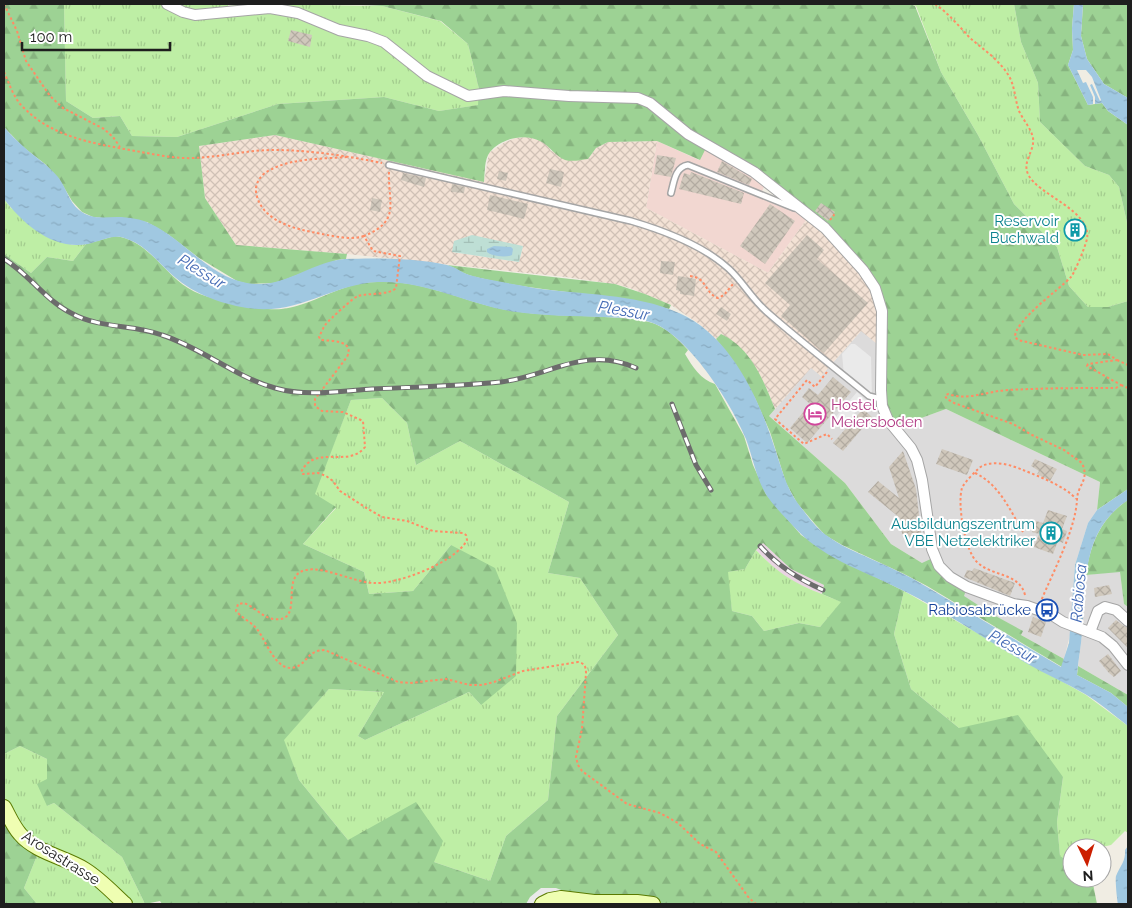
<svg xmlns="http://www.w3.org/2000/svg" width="1132" height="908" font-family="Raleway,sans-serif">
<style>
.residential{fill:#dcdbdb}
.commercial{fill:#f2d7d1}
.military{fill:url(#military-cross-hatch);fill-rule:evenodd}
.railway{fill:#e9d4e2}
.grass{fill:url(#grass-tufts)}
.forest{fill:url(#forest-firs);fill-rule:evenodd}
.wetland{fill:url(#wetland-marsh)}
.parking{fill:#eaeaea}
.water{fill:url(#water-ripples)}
.building{fill:url(#building-cross-hatch)}
.lines{fill:none;stroke-linecap:round;stroke-linejoin:round}
.service-casing{stroke:#a5a5a5;stroke-width:8}
.minor-casing{stroke:#a5a5a5;stroke-width:12}
.secondary-casing{stroke:#5a7a00;stroke-width:16}
.path{stroke:#ff8c65;stroke-width:2;stroke-dasharray:2.5 2.5;stroke-linecap:butt}
.service{stroke:#fff;stroke-width:5}
.minor{stroke:#fff;stroke-width:10}
.secondary{stroke:#effeb2;stroke-width:14}
.rail-casing{stroke:#6c6c6c;stroke-width:5}
.rail{stroke:#fff;stroke-width:3;stroke-dasharray:9;stroke-linecap:butt}
.labels{text-anchor:middle;stroke-width:4;stroke-linejoin:round;paint-order:stroke}
.culture-label{font-size:15px;fill:#0d838f;stroke:#fff;text-anchor:end}
.hotel-label{font-size:15px;fill:#b23c85;stroke:#fff;text-anchor:start}
.transit-label{font-size:15px;fill:#164399;stroke:#fff;text-anchor:end}
.street-label{font-size:15px;fill:#1e1e1e;stroke:#fff}
.water-label{font-size:16px;font-style:italic;fill:#436ab5;stroke:#fff}
</style>
<defs>
<pattern id="military-cross-hatch" width="8" height="8" patternUnits="userSpaceOnUse" patternTransform="scale(1.25)"><rect width="8" height="8" fill="#f3e2d5"/><path d="M0 0l8 8M0 8l8-8" fill="none" stroke="#d0c1b6"/></pattern>
<pattern id="grass-tufts" width="24" height="20" patternUnits="userSpaceOnUse" patternTransform="scale(1.25)"><rect width="24" height="20" fill="#beeea5"/><path d="M3 7l-1-3M5 7V3M7 7l1-3M15 17l-1-3M17 17v-4M19 17l1-3" fill="none" stroke="#a3cc8e"/></pattern>
<pattern id="forest-firs" width="22" height="20" patternUnits="userSpaceOnUse" patternTransform="scale(1.25)"><rect width="22" height="20" fill="#9dd294"/><path d="M5 1l3.5 6h-7zM16 11l3.5 6h-7z" fill="#87b47f"/></pattern>
<pattern id="wetland-marsh" width="20" height="14" patternUnits="userSpaceOnUse" patternTransform="scale(1.25)"><rect width="20" height="14" fill="#bedfd5"/><path d="M1 5h8M5 5V1M11 12h8M15 12V8" fill="none" stroke="#a3bfb6"/></pattern>
<pattern id="water-ripples" width="26" height="14" patternUnits="userSpaceOnUse" patternTransform="scale(1.25)"><rect width="26" height="14" fill="#a0c8e1"/><path d="M2 4q2-2 4 0t4 0M15 11q2-2 4 0t4 0" fill="none" stroke="#89abc1"/></pattern>
<pattern id="building-cross-hatch" width="8" height="8" patternUnits="userSpaceOnUse" patternTransform="scale(1.25)"><rect width="8" height="8" fill="#d0c8bc"/><path d="M0 0l8 8M0 8l8-8" fill="none" stroke="#b2aba1"/></pattern>
</defs>
<rect width="100%" height="100%" fill="#f0ede3"/>
<!-- residential -->
<g class="residential">
<polygon points="862,330 882,348 894,428 946,409 1100,482 1097,510 1088,523 1075,565 1070,635 1064,659 1021,635 1022,631 992,614 963,596 922,563 891,544 845,483 769,416 811,367 821,376"/>
<polygon points="1120,571 1124,604 1128,607 1128,695 1078,666 1082,634 1086,575"/>
</g>
<!-- commercial -->
<polygon class="commercial" points="657,141 699,160 707,145 766,182 761,194 809,216 768,273 646,208"/>
<!-- military -->
<path class="military" d="M275,135l209,47 5,-29 16,-11 11,-4 11,-1 12,3 9,6 3,5 37,8 8,-11 12,-6 49,-1 -11,67 122,65 41,-57 66,72 7,60 -21,-17 -40,45 -10,-8 -36,41 -8,-20 -20,-35 -26,-20 -5,5 -18,-16 -27,-18 -41,-17 -15,-4 -49,-7 -219,-23 -111,-9 -31,-47 -6,-52zM523,246l-4,16 -67,-10z"/>
<!-- railway -->
<polygon class="railway" points="763,543 791,569 824,585 822,594 797,584 775,569 756,550"/>
<!-- grass -->
<g class="grass">
<polygon points="64,4 228,4 228,6 248,4 382,6 440,21 468,44 479,89 479,105 439,111 384,97 278,104 177,137 132,136 120,116 93,118 66,101"/>
<polygon points="910,4 1014,4 1021,42 1038,83 1040,122 1085,166 1109,175 1119,187 1128,227 1128,301 1108,307 1088,307 1069,286 1057,247 1014,204 978,135 941,72 916,6"/>
<polygon points="4,199 11,208 72,245 86,244 73,261 47,257 31,273 4,254"/>
<polygon points="382,398 407,423 416,465 460,441 569,502 548,573 580,578 618,635 557,716 548,800 506,836 490,881 434,862 348,840 299,780 283,740 329,689 384,692 358,736 365,740 469,692 481,705 451,545 413,591 369,594 364,572 303,544 336,508 314,494 351,400"/>
<path d="M756,550c29,31 48,37 86,52l-22,25 -21,-4 -35,8 -12,-15 -20,-5 -5,-39 18,-3z"/>
<polygon points="904,591 1086,695 1128,726 1128,833 1125,831 1111,845 1098,848 1072,848 1072,864 1060,857 1057,822 1063,777 959,728 911,689 894,634"/>
<polygon points="20,746 47,759 47,806 54,803 122,857 145,904 37,904 24,888 40,848 4,807 4,754"/>
</g>
<!-- forest -->
<g class="forest">
<path d="M4,4h60l2,97 27,17 27,-2 12,20 45,1 101,-33 106,-7 55,14 39,-6 1,-16 -11,-45 -27,-23 -59,-15 -39,-2h567l5,2 26,66 37,63 36,69 43,43 12,39 19,21h20l20,-6v188l-31,21 3,-28 -154,-73 -52,19 -9,-12 -3,-97 -14,-43 -75,-74 -86,-56 -7,14 -43,-19 -49,1 -12,6 -8,11c-7,1 -16,3 -23,1 -10,-4 -15,-14 -25,-19 -15,-8 -39,-3 -50,11 -6,7 -5,21 -6,30l-209,-47 -76,11 6,52 31,47 111,9 -1,5 -9,1 -53,20 -10,3 -26,1 -11,-3 -38,-23 -30,-23 -22,-13 -54,-5 -11,-5 -10,-11 -13,-22 -14,-15 -22,-17 -19,-20z"/>
<polygon points="1014,4 1074,4 1072,28 1073,50 1068,65 1088,105 1102,103 1108,111 1128,125 1128,227 1119,187 1109,175 1085,166 1040,122 1038,83 1021,42"/>
<polygon points="1083,4 1128,4 1128,98 1104,84 1087,59 1081,36"/>
<path d="M115,236c33,4 47,36 73,52 16,10 35,12 54,16 8,2 17,4 26,5 27,3 54,-14 79,-22 10,-4 20,-5 30,-5 47,-3 90,22 136,29 30,5 61,4 91,6 15,1 30,1 45,5 16,4 28,16 39,28l-3,4c7,12 16,26 30,30l29,52 9,29 13,29 35,41 30,20 73,36 -10,43 17,55 48,39 59,-13 45,62 -6,45 3,34 12,8v14l20,1 5,25h-935l-2,-3 -15,3 -23,-47 -68,-54 -7,3 -10,-22 10,-5v-20l-27,-13 -16,8v-500l27,19 16,-16 26,4 13,-17zM382,398l25,25 9,42 44,-24 109,61 -21,71 32,5 38,57 -61,81 -9,84 -42,36 -16,45 -56,-19 9,-21 -27,-39 -68,38 -49,-60 -15,-40 45,-51 55,3 -26,44 7,4 104,-48 12,13 35,-29 1,-53 -22,-55 -44,-23 -38,46 -44,3 -5,-22 -61,-28 33,-37 -21,-13 36,-94zM763,543l28,26 33,16 -2,9 19,8 -21,25 -21,-4 -35,8 -12,-15 -20,-5 -4,-39 17,-3 11,-19z"/>
<path d="M447,265l168,19 30,10 26,11 -2,4c-64,-17 -132,-16 -197,-33 -9,-2 -16,-8 -25,-11z"/>
<path d="M721,334c30,14 42,45 54,75l-6,7 76,67 46,61 31,19 13,-6 32,30 -3,9 28,18 31,17 -2,4 43,24 -2,8 -135,-81 -23,-12 -62,-29 -17,-10 -10,-11 -18,-21 -11,-20 -16,-51 -15,-34 -24,-40 -15,-19z"/>
<path d="M1128,500v107l-4,-3 -4,-32 -34,3c4,-31 15,-57 42,-75z"/>
<polygon points="1078,666 1128,695 1128,707 1111,693 1077,675"/>
<polygon points="4,807 40,848 24,888 37,904 4,904"/>
</g>
<!-- wetland -->
<polygon class="wetland" points="472,235 523,246 519,262 452,252 454,241"/>
<!-- parking -->
<g class="parking">
<polygon points="851,344 855,344 871,357 872,398 844,375 842,354"/>
<polygon points="857,392 866,400 842,428 833,420"/>
<polygon points="541,888 556,888 569,893 536,901 532,904 526,904 530,897"/>
</g>
<!-- water -->
<g class="water">
<polygon points="1074,4 1083,4 1081,36 1087,59 1104,84 1128,98 1128,125 1108,111 1102,103 1095,104 1095,97 1090,85 1092,84 1100,101 1101,100 1092,77 1086,70 1077,70 1083,83 1086,82 1093,97 1093,104 1088,105 1068,65 1073,50 1072,28"/>
<path d="M4,127c6,7 13,14 20,20 11,10 24,18 34,30 8,10 11,25 21,33 12,10 25,7 38,7 12,0 24,2 34,7 32,15 59,53 96,59 36,7 63,-21 98,-24 31,-1 71,-1 102,6 9,2 16,9 26,11 20,5 41,8 61,12 48,7 100,5 145,25 50,22 78,81 94,130 8,22 12,44 26,62 8,10 16,22 27,30 13,10 30,17 45,24 19,8 38,17 56,28l134,80 8,-24 6,-78 13,-42 9,-13 31,-21v11c-48,32 -41,82 -46,133 -1,14 -4,28 -5,42l34,18 17,14v19c-14,-11 -28,-23 -43,-32 -19,-11 -40,-20 -59,-31 -41,-24 -80,-51 -122,-72 -35,-18 -78,-31 -106,-60 -10,-11 -22,-22 -31,-35 -11,-18 -14,-38 -21,-57 -14,-35 -59,-106 -96,-117 -15,-5 -32,-4 -47,-5 -29,-1 -59,-1 -87,-5 -47,-7 -90,-32 -138,-30 -47,2 -79,34 -131,26 -29,-5 -56,-15 -78,-36 -13,-12 -24,-27 -42,-33 -13,-6 -25,2 -39,5 -34,7 -65,-20 -84,-45z"/>
<path d="M494,246l17,1 2,2 -1,6c-6,3 -21,1 -25,-3v-3z"/>
<path d="M1128,846v58h-10c-1,-4 -3,-25 -2,-28 4,-10 10,-15 9,-26z"/>
</g>
<!-- building -->
<g class="building">
<polygon points="291,30 312,35 310,47 288,41"/>
<polygon points="657,155 676,158 671,177 654,174"/>
<polygon points="722,161 752,179 749,185 717,172"/>
<polygon points="550,169 564,172 561,187 546,183"/>
<polygon points="499,171 508,173 506,181 497,179"/>
<polygon points="691,172 744,193 741,204 679,189 684,173 690,175"/>
<polygon points="403,173 426,178 424,187 401,180"/>
<polygon points="452,184 465,187 464,193 451,192"/>
<polygon points="490,195 528,204 524,219 487,210"/>
<polygon points="372,198 382,200 380,212 370,210"/>
<polygon points="821,203 835,212 828,221 815,211"/>
<polygon points="770,204 795,221 765,264 740,246"/>
<polygon points="807,235 824,250 817,259 868,303 824,353 781,316 790,305 765,283"/>
<polygon points="661,261 675,262 673,275 660,273"/>
<polygon points="678,276 696,279 694,296 680,294 680,291 676,290"/>
<polygon points="721,307 731,314 727,321 716,314"/>
<polygon points="833,377 851,392 807,443 790,428 810,404 802,397 809,388 818,395"/>
<polygon points="863,409 872,417 843,451 833,443"/>
<polygon points="942,449 973,460 967,475 936,464"/>
<polygon points="903,451 916,489 922,541 902,534 900,518 868,492 878,481 899,498 889,467"/>
<polygon points="1035,459 1057,469 1050,481 1037,474 1039,471 1031,466"/>
<polygon points="1048,510 1067,516 1062,529 1067,531 1063,543 1058,541 1053,554 1034,547 1039,534 1032,532 1036,521 1043,523"/>
<polygon points="974,568 1015,583 1010,596 964,577 967,570 972,571"/>
<polygon points="1109,585 1112,594 1095,597 1094,588"/>
<polygon points="1033,617 1046,622 1041,637 1028,632"/>
<polygon points="1116,620 1124,626 1128,628 1128,648 1108,628"/>
<polygon points="1108,654 1121,671 1114,677 1109,673 1099,661"/>
</g>
<g class="lines">
<!-- service casing -->
<g class="service-casing">
<g id="service">
<path d="M389,165l242,56c34,10 72,24 98,48 14,13 23,30 38,43 33,29 68,56 102,84l12,3"/>
<path d="M671,193c3,-11 4,-26 17,-28l106,43"/>
</g>
</g>
<!-- minor casing -->
<g class="minor-casing">
<g id="minor">
<polyline points="167,4 183,12 195,15 270,8 298,13 339,30 368,36 384,42 427,76 468,96 504,91 569,96 638,98 650,103 688,134 754,172 825,228 863,270 875,288 882,311 881,390 882,406 888,420 911,448 917,460 922,480 932,549 939,566 950,577 967,587 1013,604 1027,606 1052,615 1063,622 1102,637 1113,646 1128,665"/>
<polyline points="1090,632 1098,611 1105,607 1116,610 1128,621"/>
</g>
</g>
<!-- secondary casing -->
<g class="secondary-casing">
<g id="secondary">
<path d="M4,807c5,9 9,19 16,27 15,18 44,23 64,35 15,9 28,23 41,35"/>
<polyline points="542,904 550,900 561,898 594,902 637,902 653,904"/>
</g>
</g>
<!-- path -->
<g class="path">
<polyline points="4,4 17,31 26,61 50,96 63,108 104,129 113,137 120,147"/>
<path d="M935,4c13,9 24,22 35,34 14,12 31,23 40,40 5,10 5,22 9,33 4,9 12,17 14,27 2,13 -11,23 -5,36 9,21 64,36 59,65 -2,8 -11,31 -16,38 -12,13 -56,43 -56,60l3,3 65,15 25,-1 9,6 -29,4 -1,2 34,19 -5,3c-36,0 -72,0 -108,2 -21,1 -40,11 -60,4l-3,2 2,3 7,4 59,21 19,11 32,15 18,13c8,18 -5,22 -5,37 -2,31 -24,72 -36,101"/>
<path d="M4,72c5,11 9,24 17,33 31,33 72,38 114,46 19,3 39,8 59,7 27,-1 53,-8 79,-8 37,0 74,6 109,13"/>
<path d="M347,157c-24,2 -54,1 -75,12 -10,4 -17,13 -16,23 5,32 45,38 71,43 12,2 25,5 37,1"/>
<path d="M389,172c-1,32 12,49 -25,64l9,15 27,5 -4,32c-6,7 -28,5 -38,8 -4,1 -28,23 -32,28 -3,4 -5,9 -7,13l2,3c10,1 34,0 26,17l-32,42v7l7,5 21,1 20,9 2,26c-17,22 -49,-4 -64,25l2,2 15,-1 8,3 7,5 7,10 28,18 14,8 25,4 26,10 30,2 3,2 1,5c-11,22 -70,45 -94,43 -19,-1 -50,-17 -67,-13 -28,5 0,53 -32,49 -11,-1 -19,-12 -30,-16l-6,1 -2,7c6,7 15,11 21,18 9,11 19,45 39,38 12,-5 12,-17 29,-17l73,32 12,1 36,-4 24,6h12l12,-3 29,-11 55,-9c6,1 8,4 8,11l-4,56 -6,28 2,8 4,6 45,33 33,9 18,10 22,21 16,8 33,46 7,6"/>
<polyline points="830,220 834,215 831,213"/>
<path d="M690,276c18,2 14,17 28,22l6,-3 9,-11"/>
<polyline points="1117,360 1128,365"/>
<polyline points="827,372 815,387 807,380 775,419 804,444 827,434 832,439"/>
<polyline points="1121,385 1128,388"/>
<path d="M975,473c24,11 35,37 48,59"/>
<path d="M1025,595c-6,-23 -33,-18 -48,-33 -12,-11 -20,-58 -15,-74 1,-4 16,-20 20,-22 13,-6 29,-1 41,4 15,6 44,17 53,29"/>
</g>
<!-- service -->
<use href="#service" class="service"/>
<!-- minor -->
<use href="#minor" class="minor"/>
<!-- secondary -->
<use href="#secondary" class="secondary"/>
<!-- rail casing -->
<g class="rail-casing">
<g id="rail">
<path d="M4,259c25,15 41,41 67,54 29,16 61,11 91,22 40,13 73,42 113,53 31,9 66,3 97,1 43,-2 86,-3 129,-7 48,-6 86,-37 135,-14"/>
<polyline points="672,404 696,465 711,490"/>
<path d="M760,546c18,20 38,33 63,44"/>
</g>
</g>
<!-- rail -->
<use href="#rail" class="rail"/>
</g>
<!-- icons -->
<defs>
<g id="building-ring" transform="scale(1.125)"><circle r="9.5" fill="#fff" stroke="#0f9aa8" stroke-width="1.5"/><path d="M-4-6H4V6H1V3H-1V6H-4ZM-2.5-4.3h1.7v1.8h-1.7ZM.8-4.3h1.7v1.8H.8ZM-2.5-1h1.7V.8h-1.7ZM.8-1h1.7V.8H.8Z" fill="#0f9aa8"/></g>
<g id="hotel-ring" transform="scale(1.125)"><circle r="9.5" fill="#fff" stroke="#d1479c" stroke-width="1.5"/><path d="M-6-4.5h1.5V1H6V5H4.5V3h-9V5H-6ZM-4 0a1.8 1.8 0 1 1 3.6 0ZM.5 0V-2.5h3Q6-2.5 6 0Z" fill="#d1479c"/></g>
<g id="bus-ring" transform="scale(1.125)"><circle r="9.5" fill="#fff" stroke="#1a4fb4" stroke-width="1.5"/><path d="M-5-6H5V4H4V6H2V4H-2V6H-4V4H-5ZM-3.5-4V0h7V-4ZM-3.5 1.2v1.5H-2V1.2ZM2 1.2v1.5H3.5V1.2Z" fill="#1a4fb4"/></g>
</defs>
<g fill-rule="evenodd">
<use href="#building-ring" x="1075" y="230"/>
<use href="#hotel-ring" x="815" y="414"/>
<use href="#building-ring" x="1051" y="533"/>
<use href="#bus-ring" x="1047" y="610"/>
</g>
<g class="labels">
<!-- culture labels -->
<g class="culture-label">
<text x="1059" y="226">Reservoir<tspan x="1059" dy="17">Buchwald</tspan></text>
<text x="1035" y="529">Ausbildungszentrum<tspan x="1035" dy="17">VBE Netzelektriker</tspan></text>
</g>
<!-- hotel labels -->
<g class="hotel-label">
<text x="831" y="410">Hostel<tspan x="831" dy="17">Meiersboden</tspan></text>
</g>
<!-- transit labels -->
<g class="transit-label">
<text x="1031" y="615">Rabiosabrücke</text>
</g>
<!-- street labels -->
<g class="street-label">
<text transform="translate(61 858) rotate(32)" y="5">Arosastrasse</text>
</g>
<!-- water labels -->
<g class="water-label">
<text transform="translate(202 271) rotate(31)" y="6">Plessur</text>
<text transform="translate(624 310) rotate(10)" y="6">Plessur</text>
<text transform="translate(1078 593) rotate(-85)" y="6">Rabiosa</text>
<text transform="translate(1013 646) rotate(29)" y="6">Plessur</text>
</g>
</g>
<!-- border -->
<rect width="1132" height="908" fill="none" stroke="#1e1e1e" stroke-width="10"/>
<!-- north arrow -->
<g transform="translate(1087 863) rotate(176)"><circle r="24" fill="#ffffff" stroke="#a5a5a5"/>
<path d="M0-4L9 19L0 12L-9 19Z" fill="#cc1f00"/>
<text y="-8" font-size="14" font-weight="bold" text-anchor="middle" fill="#1e1e1e">N</text>
</g>
<!-- scale -->
<path d="M22 42v8h148v-8" fill="none" stroke="#1e1e1e" stroke-width="2.5"/>
<text x="30" y="42" font-size="15" fill="#1e1e1e" stroke="#ffffff" stroke-width="4" paint-order="stroke">100 m</text>
</svg>
